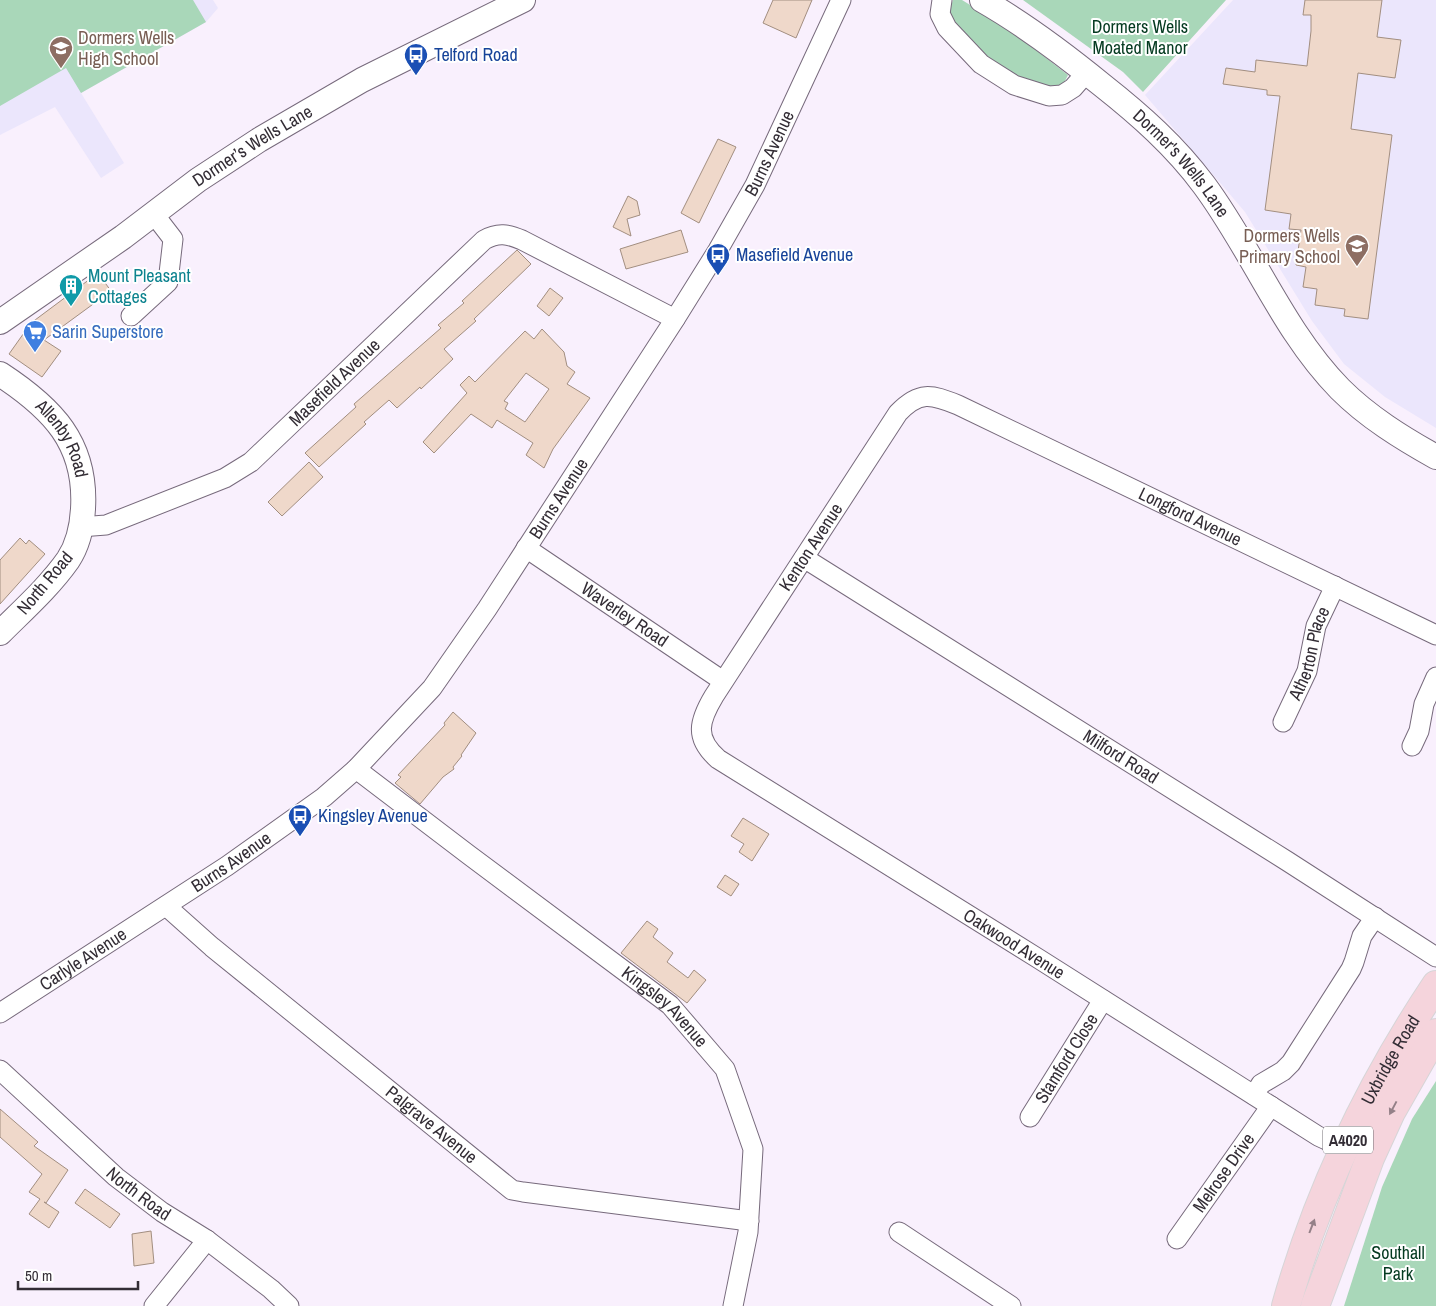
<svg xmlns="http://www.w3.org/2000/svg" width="1436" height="1306" font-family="'Archivo Narrow',sans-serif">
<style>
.education{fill:#ebe6fc}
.green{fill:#a9d7b9}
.building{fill:#efd8ca;stroke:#a28e80;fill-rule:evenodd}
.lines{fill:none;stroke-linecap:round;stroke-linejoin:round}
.minor-casing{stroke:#776a7c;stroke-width:21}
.tertiary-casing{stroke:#776a7c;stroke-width:26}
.primary-casing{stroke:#d6d5d7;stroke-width:30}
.minor{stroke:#fff;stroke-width:19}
.tertiary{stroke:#fff;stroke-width:24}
.primary{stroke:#f5d4dc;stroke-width:28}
.oneway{fill:#948088}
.labels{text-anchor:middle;stroke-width:4;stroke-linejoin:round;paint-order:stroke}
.shield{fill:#fff;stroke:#706c72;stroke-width:1}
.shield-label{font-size:16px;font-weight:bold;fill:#332d35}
.park-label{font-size:18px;fill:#043a20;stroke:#fff}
.education-label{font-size:18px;fill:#785e54;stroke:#fff;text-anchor:start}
.transit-label{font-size:18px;fill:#164399;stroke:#fff;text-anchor:start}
.street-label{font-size:18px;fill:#332d35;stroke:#fff}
.culture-label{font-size:18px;fill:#0d838f;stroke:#fff;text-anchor:start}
.shop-label{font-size:18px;fill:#366cbe;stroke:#fff;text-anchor:start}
</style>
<rect width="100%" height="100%" fill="#f9f0fd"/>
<!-- education -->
<g class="education">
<polygon points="0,0 213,0 218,8 206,22 81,93 124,163 101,178 55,107 0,135"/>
<polygon points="1233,0 1436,0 1436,428 1385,397 1344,364 1312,321 1245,212 1145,95"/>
</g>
<!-- green -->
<g class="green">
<polygon points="0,0 193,0 206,22 81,93 66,68 0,106"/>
<polygon points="953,0 962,0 1009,29 1068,75 1063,85 1052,89 1004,72 993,65 950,22 950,9"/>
<polygon points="1023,0 1226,0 1143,92 1123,72"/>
<polygon points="1436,1081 1436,1306 1344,1306 1382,1187 1412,1119"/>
</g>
<!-- building -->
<g class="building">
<polygon points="773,0 812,0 796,38 763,23"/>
<polygon points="1305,0 1382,0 1377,37 1401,40 1395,78 1358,73 1351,129 1392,135 1368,319 1344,316 1345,309 1315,305 1317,289 1303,287 1306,267 1296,265 1301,230 1289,229 1291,214 1265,210 1280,96 1267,95 1267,90 1223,84 1226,68 1255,72 1256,60 1307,66 1311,31 1311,15 1303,15"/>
<polygon points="718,139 736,147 699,223 681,213"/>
<polygon points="628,196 637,201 640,215 627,219 631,236 613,227"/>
<polygon points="681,230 688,252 626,269 620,249"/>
<polygon points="517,250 531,264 474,319 476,321 444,349 453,359 421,389 420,387 397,408 389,400 364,422 366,424 319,467 305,453 356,407 354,404 441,328 438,325 464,303 462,301"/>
<polygon points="98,273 111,291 44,340 61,351 42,377 9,354 31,323"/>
<polygon points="550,288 563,298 549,316 537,306"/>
<path d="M542,329l22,23 3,14 8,6 -8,12 23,14 -37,51 -9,19 -18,-13 7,-12 -36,-23 -5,8 -21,-14 -37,39 -11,-11 44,-49 -7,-8 9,-9 6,6 50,-51 9,8zM526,373l23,16 -24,33 -20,-13 3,-6 -4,-2z"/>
<polygon points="309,462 323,477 282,516 268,502"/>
<polygon points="20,538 26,544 29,540 45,554 0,604 0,560"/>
<polygon points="453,712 476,733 461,755 462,756 453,767 454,769 443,777 420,804 395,783 401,777 398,775 445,725 444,723"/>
<polygon points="743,818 769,834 752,861 739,852 744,844 731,836"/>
<polygon points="725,875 739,884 731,896 717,887"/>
<polygon points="647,921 658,929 653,937 673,953 667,962 688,978 694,970 706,980 687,1003 621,953"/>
<polygon points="0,1109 38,1142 34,1146 68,1170 46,1203 44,1202 59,1212 49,1228 29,1214 40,1199 29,1192 42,1174 0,1137"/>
<polygon points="85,1189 120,1214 110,1228 75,1203"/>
<polygon points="151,1231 154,1263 134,1266 132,1234"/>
</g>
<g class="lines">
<!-- minor casing -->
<g class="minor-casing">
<g id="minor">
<polyline points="942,0 940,14 947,28 981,64 1014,85 1049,96 1062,95 1073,88 1087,72"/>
<polyline points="131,316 168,282 173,239 153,213"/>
<path id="s1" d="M80,527l26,-2 119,-47 26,-16 233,-222c14,-8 24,-6 38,0l153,79"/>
<path id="s2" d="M526,548l197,133"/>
<path id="s3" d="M804,558l483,303 149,96"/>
<path id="s4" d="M1283,722l24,-51 9,-45 19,-40"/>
<polyline points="1412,746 1419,731 1424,704 1436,677"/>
<path id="s5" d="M356,769l113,86 201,150 55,64 28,80 -5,83 -15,74"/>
<path id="s6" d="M166,906l46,41 300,243 11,2 226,29"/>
<path id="s7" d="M0,1013l227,-147 97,-69 32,-28 76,-81 55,-79 188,-290 43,-69 37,-65 86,-185"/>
<path id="s8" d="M0,1070l116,107 46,35 45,28 64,49 18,17"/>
<polyline points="1254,1095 1261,1084 1283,1071 1291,1063 1351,969 1354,962 1362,936 1375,917"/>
<path id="s9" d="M1030,1117l73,-117"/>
<path id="s10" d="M1344,1148l-26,-12 -279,-177 -321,-200c-24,-21 -19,-38 -4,-63l184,-283c21,-22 33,-19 60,-8l478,230"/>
<polyline points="899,1232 1011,1306"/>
<path id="s11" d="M1177,1239l94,-133"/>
<polyline points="154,1306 207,1240"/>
</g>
</g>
<!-- tertiary casing -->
<g class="tertiary-casing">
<g id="tertiary">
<path id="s12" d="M982,0c42,24 82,54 120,85 38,30 73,61 102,100 49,66 79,146 136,204 28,28 62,49 96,68"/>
<path id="s13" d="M0,322l123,-85 75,-57 61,-40 103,-60 161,-80"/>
<path id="s14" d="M0,374c52,34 87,69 83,135 -1,18 -5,36 -15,51 -19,27 -45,50 -68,73"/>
</g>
</g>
<!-- primary casing -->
<g class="primary-casing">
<g id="primary">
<path id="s15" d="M1286,1306c32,-114 84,-222 150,-321"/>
<polyline points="1315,1306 1370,1158 1391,1112 1436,1033"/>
</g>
</g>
<!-- minor -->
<use href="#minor" class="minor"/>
<!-- tertiary -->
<use href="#tertiary" class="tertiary"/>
<!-- primary -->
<use href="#primary" class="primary"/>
</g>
<!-- one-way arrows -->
<defs><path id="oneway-solid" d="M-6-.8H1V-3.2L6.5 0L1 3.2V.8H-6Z" transform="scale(1.25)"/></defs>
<g class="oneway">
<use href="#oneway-solid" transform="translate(1393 1108) rotate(118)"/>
<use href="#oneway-solid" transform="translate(1312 1226) rotate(-69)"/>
</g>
<!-- icons -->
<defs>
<g id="school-pin" transform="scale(1.25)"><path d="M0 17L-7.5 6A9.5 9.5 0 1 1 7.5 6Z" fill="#8d6e63" stroke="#fff"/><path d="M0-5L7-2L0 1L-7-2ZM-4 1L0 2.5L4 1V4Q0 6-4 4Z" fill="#fff"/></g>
<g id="bus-pin" transform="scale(1.25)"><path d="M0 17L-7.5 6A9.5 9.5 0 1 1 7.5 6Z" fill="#1a4fb4" stroke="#fff"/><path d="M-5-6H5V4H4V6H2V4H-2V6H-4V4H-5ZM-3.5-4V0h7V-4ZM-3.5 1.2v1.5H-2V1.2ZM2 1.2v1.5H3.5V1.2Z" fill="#fff"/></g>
<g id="building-pin" transform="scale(1.25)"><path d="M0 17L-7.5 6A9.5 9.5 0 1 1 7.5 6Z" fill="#0f9aa8" stroke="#fff"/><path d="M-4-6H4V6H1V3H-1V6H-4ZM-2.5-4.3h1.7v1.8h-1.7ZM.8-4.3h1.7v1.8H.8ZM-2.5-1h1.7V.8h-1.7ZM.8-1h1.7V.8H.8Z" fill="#fff"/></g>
<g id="supermarket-pin" transform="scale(1.25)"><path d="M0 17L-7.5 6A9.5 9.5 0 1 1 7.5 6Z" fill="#3f7fe0" stroke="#fff"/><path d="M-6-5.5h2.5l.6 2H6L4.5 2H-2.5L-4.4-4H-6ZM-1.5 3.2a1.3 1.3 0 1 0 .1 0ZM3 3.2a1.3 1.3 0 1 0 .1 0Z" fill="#fff"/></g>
</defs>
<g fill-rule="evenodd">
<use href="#school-pin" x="61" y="48"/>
<use href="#bus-pin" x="416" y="55"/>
<use href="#school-pin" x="1357" y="246"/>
<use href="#bus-pin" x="718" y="255"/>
<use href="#building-pin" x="71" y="286"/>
<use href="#supermarket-pin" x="35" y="332"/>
<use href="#bus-pin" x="300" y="816"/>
</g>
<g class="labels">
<!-- shield labels -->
<rect class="shield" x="1323" y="1126.5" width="50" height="27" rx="4"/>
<g class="shield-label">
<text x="1348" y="1146">A4020</text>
</g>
<!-- park labels -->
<g class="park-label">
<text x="1140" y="33">Dormers Wells<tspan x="1140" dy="21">Moated Manor</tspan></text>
<text x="1398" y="1259">Southall<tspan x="1398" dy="21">Park</tspan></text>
</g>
<!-- education labels -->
<g class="education-label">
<text x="78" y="44">Dormers Wells<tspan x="78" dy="21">High School</tspan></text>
<text x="1340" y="242" text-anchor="end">Dormers Wells<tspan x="1340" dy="21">Primary School</tspan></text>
</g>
<!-- transit labels -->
<g class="transit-label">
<text x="434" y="61">Telford Road</text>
<text x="736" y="261">Masefield Avenue</text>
<text x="318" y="822">Kingsley Avenue</text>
</g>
<!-- street labels -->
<g class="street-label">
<text dy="6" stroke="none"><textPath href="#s13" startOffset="308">Dormer’s Wells Lane</textPath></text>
<text dy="6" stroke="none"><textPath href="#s7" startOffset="1176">Burns Avenue</textPath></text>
<text dy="6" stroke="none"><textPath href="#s12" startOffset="259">Dormer's Wells Lane</textPath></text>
<text dy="6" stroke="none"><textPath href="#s1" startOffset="300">Masefield Avenue</textPath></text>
<text dy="6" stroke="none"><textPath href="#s14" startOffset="92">Allenby Road</textPath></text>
<text dy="6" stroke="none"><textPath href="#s7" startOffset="771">Burns Avenue</textPath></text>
<text dy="6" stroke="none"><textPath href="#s10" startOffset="1470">Longford Avenue</textPath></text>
<text dy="6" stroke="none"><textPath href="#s10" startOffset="986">Kenton Avenue</textPath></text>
<text transform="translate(45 583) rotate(-50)" y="6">North Road</text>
<text dy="6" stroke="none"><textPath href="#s2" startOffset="119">Waverley Road</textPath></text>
<text dy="6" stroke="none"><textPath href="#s4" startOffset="74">Atherton Place</textPath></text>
<text dy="6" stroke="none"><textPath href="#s3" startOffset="374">Milford Road</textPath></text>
<text dy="6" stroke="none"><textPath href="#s7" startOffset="276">Burns Avenue</textPath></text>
<text transform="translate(1014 944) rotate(32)" y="6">Oakwood Avenue</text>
<text dy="6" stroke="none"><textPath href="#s7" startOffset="99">Carlyle Avenue</textPath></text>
<text dy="6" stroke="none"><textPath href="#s5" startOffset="390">Kingsley Avenue</textPath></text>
<text dy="6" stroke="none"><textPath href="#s9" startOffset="69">Stamford Close</textPath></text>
<text dy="6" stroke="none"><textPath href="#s15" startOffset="268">Uxbridge Road</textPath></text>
<text dy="6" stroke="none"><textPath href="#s6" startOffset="344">Palgrave Avenue</textPath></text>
<text dy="6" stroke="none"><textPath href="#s11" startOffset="81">Melrose Drive</textPath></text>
<text dy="6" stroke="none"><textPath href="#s8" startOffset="186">North Road</textPath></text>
</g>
<!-- culture labels -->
<g class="culture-label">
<text x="88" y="282">Mount Pleasant<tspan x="88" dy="21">Cottages</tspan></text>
</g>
<!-- shop labels -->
<g class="shop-label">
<text x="52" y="338">Sarin Superstore</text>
</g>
</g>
<!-- scale -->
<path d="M18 1281v8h120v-8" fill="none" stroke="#332d35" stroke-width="2.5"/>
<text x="25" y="1281" font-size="15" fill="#332d35" stroke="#ffffff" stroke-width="4" paint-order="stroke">50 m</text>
</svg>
